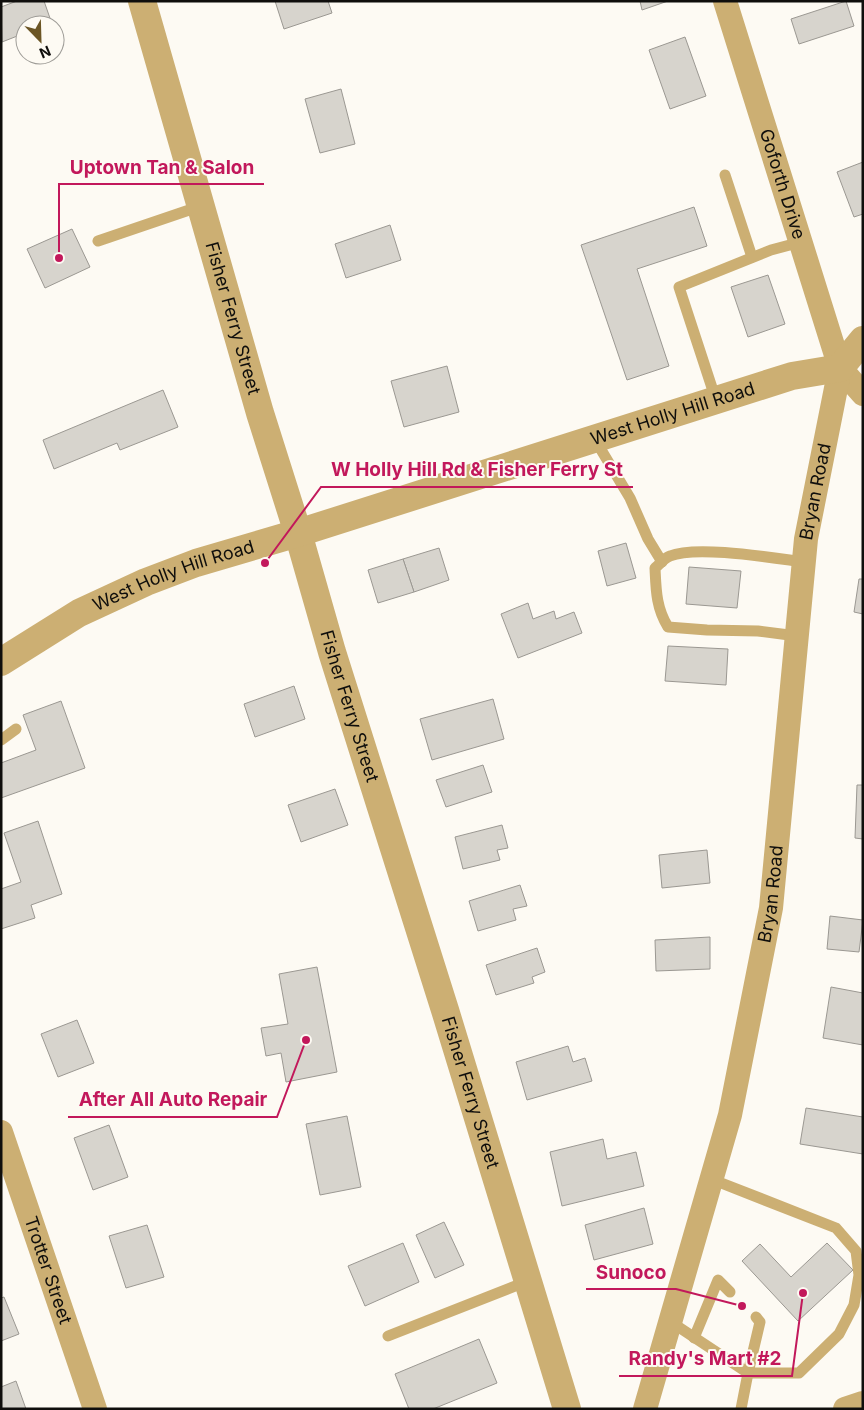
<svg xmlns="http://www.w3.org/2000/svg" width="864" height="1410" font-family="Inter,sans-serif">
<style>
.building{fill:#d7d4cd;stroke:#9b9892}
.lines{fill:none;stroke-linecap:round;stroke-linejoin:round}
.service{stroke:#ccaf73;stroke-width:11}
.minor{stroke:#ccaf73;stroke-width:24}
.tertiary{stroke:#ccaf73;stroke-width:28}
.labels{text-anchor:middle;stroke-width:4;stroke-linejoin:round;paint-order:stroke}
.street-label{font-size:18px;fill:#0f0e0c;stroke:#fdfaf3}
.leader{fill:none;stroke:#c2185b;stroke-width:2}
.callout-dot{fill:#c2185b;stroke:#fdfaf3;stroke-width:2}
.callout-label{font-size:19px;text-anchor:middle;font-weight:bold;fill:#c2185b;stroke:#fdfaf3;stroke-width:4;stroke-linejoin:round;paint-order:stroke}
</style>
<rect width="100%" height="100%" fill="#fdfaf3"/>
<!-- building -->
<g class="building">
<polygon points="17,1 44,1 52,24 25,25 25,33 2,42 1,7"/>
<polygon points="275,1 328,1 332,13 284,29"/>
<polygon points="640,1 668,1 642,10"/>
<polygon points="846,1 854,26 799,44 791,19"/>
<polygon points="685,37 706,96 670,109 649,50"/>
<polygon points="341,89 355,144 320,153 305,99"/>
<polygon points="863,162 863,214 854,217 837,172"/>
<polygon points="694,207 707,246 637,269 669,366 627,380 581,245"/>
<polygon points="390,225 401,260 346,278 335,244"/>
<polygon points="72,229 90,267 45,288 27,249"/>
<polygon points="768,275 785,324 748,337 731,287"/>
<polygon points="447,366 459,412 404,427 391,381"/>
<polygon points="163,390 178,427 120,450 117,443 54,469 43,440"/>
<polygon points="626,543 636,578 607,586 598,551"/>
<polygon points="439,548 449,580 414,592 403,559"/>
<polygon points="403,559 414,592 378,603 368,570"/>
<polygon points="689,567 741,571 737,608 686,604"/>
<polygon points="859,579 863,579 863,614 854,612"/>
<polygon points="528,603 533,619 554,611 556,619 574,612 582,633 518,658 501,614"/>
<polygon points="668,646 728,649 726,685 665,681"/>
<polygon points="294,686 305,719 255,737 244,704"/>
<polygon points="493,699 504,739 432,760 420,719"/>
<polygon points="61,701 85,768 1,798 1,763 36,750 23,715"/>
<polygon points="483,765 492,792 446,807 436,780"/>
<polygon points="857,785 863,785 863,839 855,838"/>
<polygon points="335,789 348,825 301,842 288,805"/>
<polygon points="38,821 62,894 31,905 35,918 1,929 1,889 21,882 4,833"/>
<polygon points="502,825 508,848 497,850 500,860 463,869 455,837"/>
<polygon points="707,850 710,883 662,888 659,855"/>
<polygon points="520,885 527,906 513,909 516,920 478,931 469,901"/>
<polygon points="830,916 863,920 859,952 827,949"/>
<polygon points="710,937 710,969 656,971 655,940"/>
<polygon points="537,948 545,972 532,977 534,983 496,995 486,965"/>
<polygon points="317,967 337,1072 286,1082 281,1053 266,1056 261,1028 288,1024 279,974"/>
<polygon points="831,987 863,993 863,1045 823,1038"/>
<polygon points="77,1020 94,1063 58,1077 41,1034"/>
<polygon points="568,1046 573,1062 585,1058 592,1081 527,1100 516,1062"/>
<polygon points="806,1108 863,1117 863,1154 800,1144"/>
<polygon points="347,1116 361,1187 320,1195 306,1124"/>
<polygon points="109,1125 128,1177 93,1190 74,1138"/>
<polygon points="603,1139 607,1159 636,1152 644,1186 562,1206 550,1152"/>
<polygon points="644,1208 653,1244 594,1260 585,1225"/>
<polygon points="444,1222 464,1265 435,1278 416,1235"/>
<polygon points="147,1225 164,1277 126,1288 109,1236"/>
<polygon points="403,1243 419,1282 365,1306 348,1266"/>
<polygon points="827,1243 853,1270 798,1321 742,1261 760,1244 791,1277"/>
<polygon points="4,1297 19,1334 1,1341 1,1298"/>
<polygon points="479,1339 497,1383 433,1409 409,1409 395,1374"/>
<polygon points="16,1381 26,1409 1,1409 1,1387"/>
</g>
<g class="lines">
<!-- service -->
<g class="service">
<polyline points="725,175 752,257"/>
<polyline points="98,241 201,206"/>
<polyline points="716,400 679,287 771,250 801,242"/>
<polyline points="594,438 630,498 648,539 662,562"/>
<path d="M797,636l-39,-5 -51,-1 -39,-3c-12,-19 -12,-38 -13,-59 5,-4 9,-10 15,-12 26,-11 103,2 134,6"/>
<polyline points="1,740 16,729"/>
<polyline points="711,1179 836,1228 856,1251 859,1275 854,1305 839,1334 799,1373 748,1373 760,1322 756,1317"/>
<polyline points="671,1322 748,1373 741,1409"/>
<polyline points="388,1336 528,1281"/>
<polyline points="694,1338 718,1280 730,1292"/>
</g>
<!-- minor -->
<g class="minor">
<path id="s1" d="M725,1l115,367 23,26"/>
<path id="s2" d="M1,1132l94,277"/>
<path id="s3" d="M645,1409l85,-294 41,-207 35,-369 34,-171"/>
<polyline points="845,1409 863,1403"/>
</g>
<!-- tertiary -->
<g class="tertiary">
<path id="s4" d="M142,1l118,412 38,120 34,119 113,358 122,399"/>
<path id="s5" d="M1,662l78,-49 67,-31 50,-19 102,-30 494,-157 48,-8 23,-28"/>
</g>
</g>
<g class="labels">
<!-- street labels -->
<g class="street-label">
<text dy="6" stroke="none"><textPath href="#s1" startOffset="192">Goforth Drive</textPath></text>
<text dy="6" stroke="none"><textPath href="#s4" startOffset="330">Fisher Ferry Street</textPath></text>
<text dy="6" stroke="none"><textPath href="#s5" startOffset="719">West Holly Hill Road</textPath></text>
<text dy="6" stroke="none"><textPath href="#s3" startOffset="936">Bryan Road</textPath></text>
<text dy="6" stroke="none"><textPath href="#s5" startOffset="194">West Holly Hill Road</textPath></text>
<text dy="6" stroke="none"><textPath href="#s4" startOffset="735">Fisher Ferry Street</textPath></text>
<text dy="6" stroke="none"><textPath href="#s3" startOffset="531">Bryan Road</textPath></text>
<text dy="6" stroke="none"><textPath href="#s4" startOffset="1140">Fisher Ferry Street</textPath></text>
<text dy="6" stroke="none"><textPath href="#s2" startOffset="146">Trotter Street</textPath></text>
</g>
</g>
<!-- callouts -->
<path class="leader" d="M59 258L59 184H264M265 563L321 487H633M306 1040L277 1117H68M742 1306L676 1289H586M803 1293L792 1376H619"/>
<g class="callout-dot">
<circle cx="59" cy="258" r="5"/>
<circle cx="265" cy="563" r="5"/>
<circle cx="306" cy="1040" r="5"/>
<circle cx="742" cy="1306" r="5"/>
<circle cx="803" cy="1293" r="5"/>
</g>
<g class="callout-label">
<text x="162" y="174">Uptown Tan &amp; Salon</text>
<text x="477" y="476">W Holly Hill Rd &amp; Fisher Ferry St</text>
<text x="173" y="1106">After All Auto Repair</text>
<text x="631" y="1279">Sunoco</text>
<text x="705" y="1365">Randy's Mart #2</text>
</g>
<!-- border -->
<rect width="864" height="1410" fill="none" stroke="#0f0e0c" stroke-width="5"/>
<!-- north arrow -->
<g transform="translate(40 40) rotate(157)"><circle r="24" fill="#fdfaf3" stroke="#9e9c97"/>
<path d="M0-4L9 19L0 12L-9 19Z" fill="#6b5524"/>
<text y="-8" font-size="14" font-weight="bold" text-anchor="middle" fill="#0f0e0c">N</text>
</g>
</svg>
